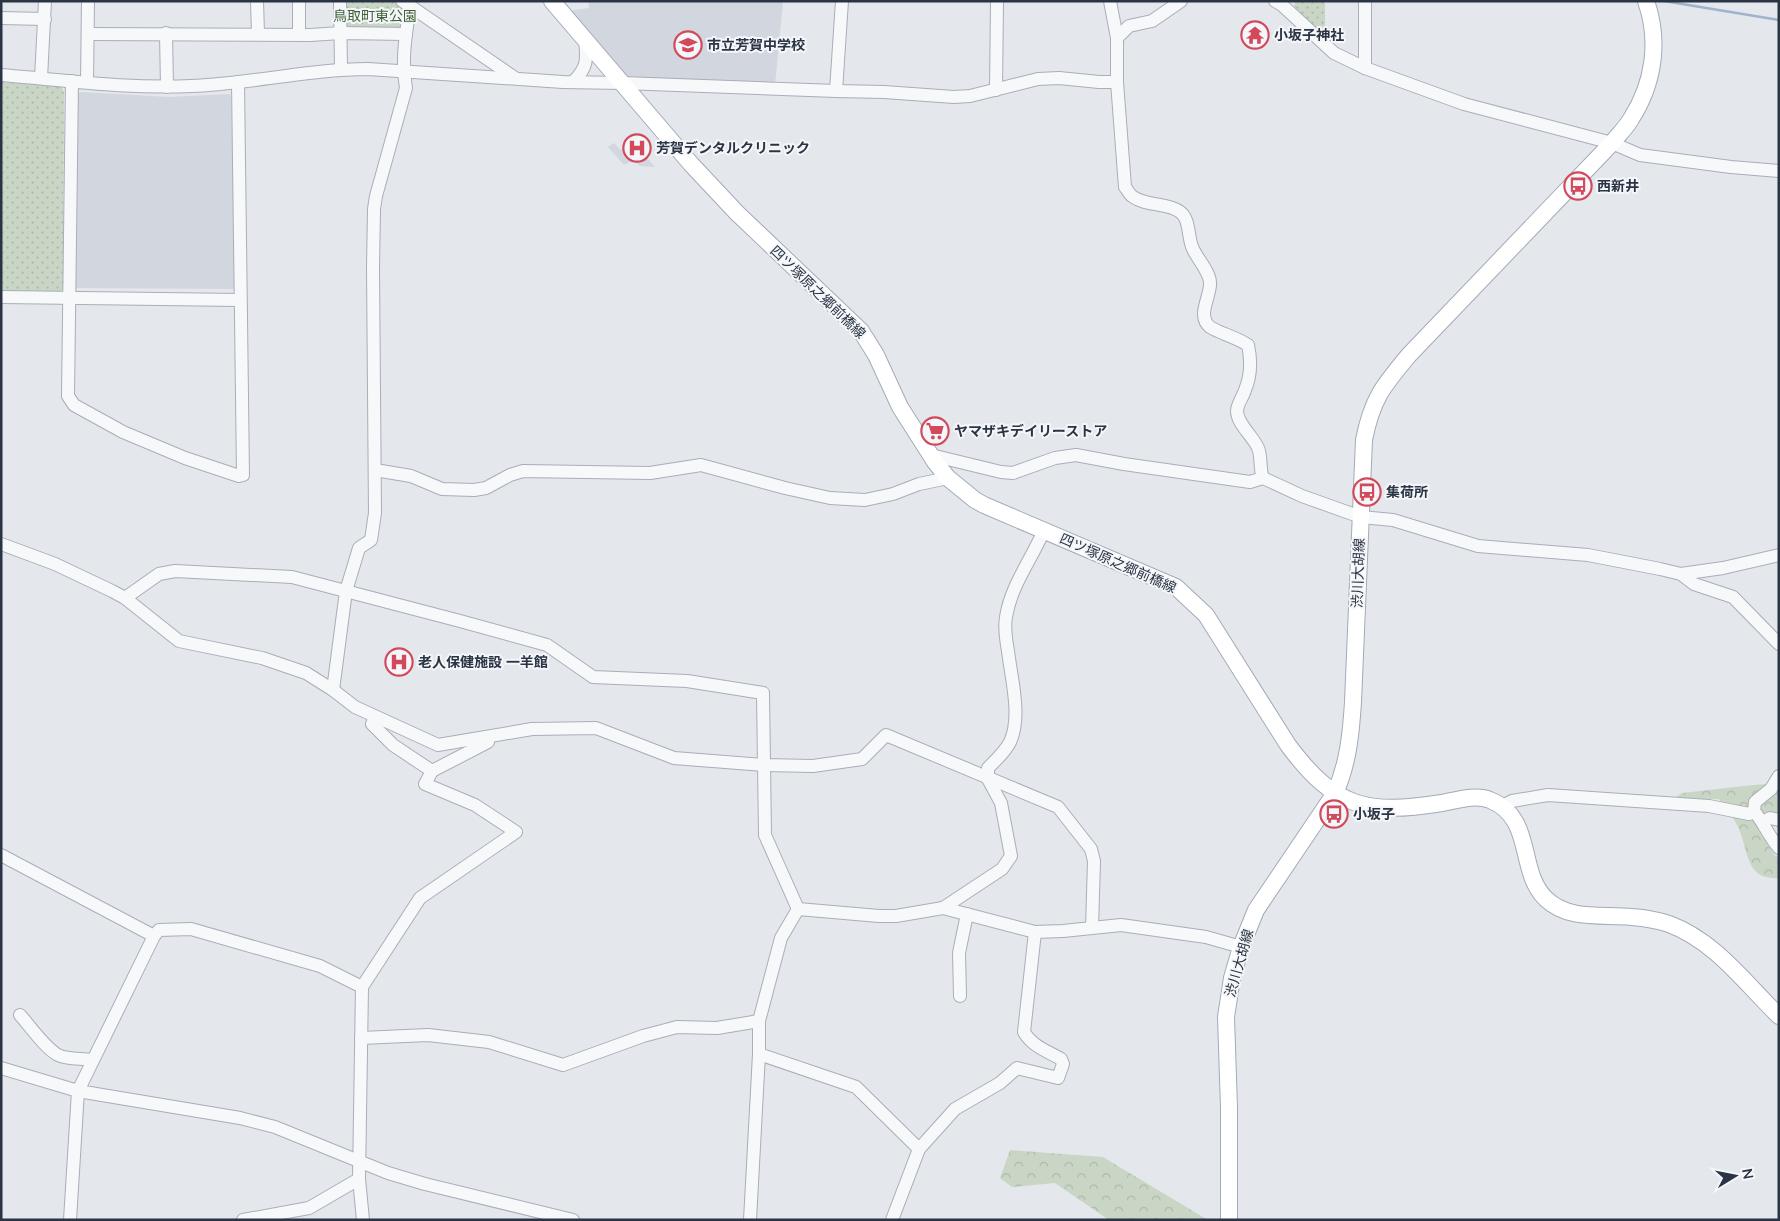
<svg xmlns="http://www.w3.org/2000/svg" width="1780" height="1221" font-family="'Nunito Sans','Noto Sans JP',sans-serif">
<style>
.built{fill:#d2d6de}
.forest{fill:url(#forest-crowns)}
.park{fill:url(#park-dots)}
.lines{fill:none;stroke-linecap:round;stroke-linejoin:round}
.stream{stroke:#9fb4cc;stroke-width:2.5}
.minor-casing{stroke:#a9aeb7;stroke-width:14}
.major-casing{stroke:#a3abb8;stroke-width:18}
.minor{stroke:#f7f8fa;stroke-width:12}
.major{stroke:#fff;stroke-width:16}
.labels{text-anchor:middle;stroke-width:4;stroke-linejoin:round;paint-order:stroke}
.park-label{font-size:14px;fill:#3f6138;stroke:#f4f6f9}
.poi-label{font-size:14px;font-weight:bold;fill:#2b3445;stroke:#f4f6f9;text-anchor:start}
.street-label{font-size:14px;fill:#2b3445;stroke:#f4f6f9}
</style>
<defs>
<pattern id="forest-crowns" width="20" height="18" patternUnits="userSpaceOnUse" patternTransform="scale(1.25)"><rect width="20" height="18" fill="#c9d6c5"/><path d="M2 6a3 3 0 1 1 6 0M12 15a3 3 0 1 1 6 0" fill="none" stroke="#adb8ab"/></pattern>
<pattern id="park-dots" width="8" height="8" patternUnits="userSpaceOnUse" patternTransform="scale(1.25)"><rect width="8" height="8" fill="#c9d6c5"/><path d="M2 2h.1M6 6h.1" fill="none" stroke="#adb8ab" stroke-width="1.8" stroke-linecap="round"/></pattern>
</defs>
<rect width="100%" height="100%" fill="#e4e7ec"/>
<!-- built -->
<g class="built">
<polygon points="588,1 783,1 775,85 626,80 568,11 589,8"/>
<polygon points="81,92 169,97 230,94 231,98 236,289 74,288 75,96"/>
<polygon points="632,141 655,167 640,166 634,160 624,165 608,147 614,143 620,150"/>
</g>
<!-- forest -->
<g class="forest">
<path d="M1779,783v36l-21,11 17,26h4v22c-35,3 -30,-30 -42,-53 -4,-9 -12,-17 -18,-26h-46l9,-6 71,-8z"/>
<polygon points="1010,1150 1103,1157 1208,1220 1109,1220 1055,1183 1012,1187 1000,1178"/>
</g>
<!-- park -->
<g class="park">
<polygon points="344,1 393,1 404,7 402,29 347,30 344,24"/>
<polygon points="1296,1 1325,1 1325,35 1292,10"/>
<polygon points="1,82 61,86 64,92 63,289 59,293 1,292"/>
</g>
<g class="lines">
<!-- stream -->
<polyline class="stream" points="1664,1 1779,20"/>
<!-- minor casing -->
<g class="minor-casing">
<g id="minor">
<polyline points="257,1 258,34"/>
<polyline points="299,1 299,34"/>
<polyline points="340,1 341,69"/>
<path d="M1110,1l7,37v44l8,105c2,2 4,7 7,9 13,11 43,6 52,20 6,9 4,23 9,33 5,11 17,23 17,34 1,13 -14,33 0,44 9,6 26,10 38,18 3,14 3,31 -3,45 -2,7 -8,14 -8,21 0,13 16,25 21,37 4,9 1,20 5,30l39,18 42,15 17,6 32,3 85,26 110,9 72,14 21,5 13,10 39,13 46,47"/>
<polyline points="1275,1 1282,5 1334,53 1365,68 1464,104 1612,143 1640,155 1731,167 1779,171"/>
<polyline points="410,6 515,78"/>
<polyline points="1,18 45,19"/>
<polyline points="166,33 167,87"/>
<polyline points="88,34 310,35 341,33 406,34"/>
<polyline points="1117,38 1129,26 1152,21 1181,1"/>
<polyline points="1365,68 1365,1"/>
<path d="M1,75c63,5 126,14 190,11 59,-2 118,-17 177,-17l195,13 60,1 213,8 48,1 70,5 16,-1 68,-17 21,-1 40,4h18"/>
<polyline points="41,78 45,1"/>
<polyline points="72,81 68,396 74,405 123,432 185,458 239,476 243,475 238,82"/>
<polyline points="87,82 88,1"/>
<path d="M573,82c15,-15 14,-22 12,-43"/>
<polyline points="996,90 997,1"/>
<polyline points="836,91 842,1"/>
<polyline points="1,297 240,300"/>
<polyline points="931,455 1001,472 1013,473 1055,458 1076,455 1124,464 1250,482 1263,478"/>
<polyline points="375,470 411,476 442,489 474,490 486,488 510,475 523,471 650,473 701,465 785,488 830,498 865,500 893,494 919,484 948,478"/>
<polyline points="1,544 55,564 112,591 125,598 179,641 262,658 306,673 333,690 355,707 438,745 532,729 596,728 674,758 764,765 813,766 862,759 886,735 1058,807 1091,849 1094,861 1092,928"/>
<polyline points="1681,574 1723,568 1779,555"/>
<polyline points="125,598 159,574 175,571 292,577 460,621 547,645 593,677 687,681 763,693 765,835 798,909"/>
<path d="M333,690l13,-99 13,-43 12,-8 4,-27 -2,-245 1,-59 2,-13 30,-108c-5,-28 0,-55 4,-82l-8,-5"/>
<polyline points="375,717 372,724 393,745 432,771"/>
<path d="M1779,776l-8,13 -16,13 -1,9c10,12 15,26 25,37"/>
<polyline points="1502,806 1512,801 1548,795 1709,806 1749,814 1754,811"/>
<polyline points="1763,822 1770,818 1779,820"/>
<polyline points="1,855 154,936"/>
<path d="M943,908l59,-39 9,-13 -10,-53 -13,-24v-11c8,-8 17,-16 22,-26 12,-25 1,-65 -2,-91 -2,-11 -4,-23 -2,-34 5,-32 26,-58 38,-87"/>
<polyline points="798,909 879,916 896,916 943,908 1035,932 1063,931 1121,925 1206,937 1241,947"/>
<polyline points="960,996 959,953 967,914"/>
<path d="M20,1015c10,11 25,33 38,40 10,5 23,3 35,5"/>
<polyline points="361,1038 428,1035 489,1042 563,1065 643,1036 677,1027 717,1028 759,1021"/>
<polyline points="759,1054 856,1087 919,1149"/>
<polyline points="1,1068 78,1091 240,1118 275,1127 388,1173 425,1184 573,1220"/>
<polyline points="70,1220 78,1091 154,936 159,930 191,929 320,966 362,987"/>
<polyline points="243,1220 309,1208 359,1179"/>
<polyline points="363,1220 359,1179 362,987 420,898 516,832 475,805 425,784 432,771 488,742"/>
<polyline points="750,1220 759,1054 759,1021 781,938 798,909"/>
<path d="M892,1220l27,-71 36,-40 45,-26 17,-15 41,10 5,-14 -2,-5c-14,-8 -29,-13 -37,-27l11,-100"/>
</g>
</g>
<!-- major casing -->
<g class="major-casing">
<g id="major">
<path d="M552,1l139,163 46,49 124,118 15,24 24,52 35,55 13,16 27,22 9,5 192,82 30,28 82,130c47,63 78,70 154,58 15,-3 34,-9 48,-3 45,18 27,71 56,99 23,22 57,15 86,18 13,1 25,3 37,7 46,17 76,59 110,92"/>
<path d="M1229,1220v-112l-3,-91 6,-39 9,-31 15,-37 79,-117c13,-29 16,-59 18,-91l11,-262c8,-41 19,-54 45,-85l203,-212c6,-8 14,-15 19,-24 23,-36 29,-78 15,-118"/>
</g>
</g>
<!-- minor -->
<use href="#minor" class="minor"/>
<!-- major -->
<use href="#major" class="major"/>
</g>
<!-- icons -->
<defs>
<g id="temple-ring" transform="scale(1.4375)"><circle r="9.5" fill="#f4f6f9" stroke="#d1495b" stroke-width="1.5"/><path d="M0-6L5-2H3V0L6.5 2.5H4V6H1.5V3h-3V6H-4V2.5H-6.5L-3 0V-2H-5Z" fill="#d1495b"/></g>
<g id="school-ring" transform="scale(1.4375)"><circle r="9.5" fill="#f4f6f9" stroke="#d1495b" stroke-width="1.5"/><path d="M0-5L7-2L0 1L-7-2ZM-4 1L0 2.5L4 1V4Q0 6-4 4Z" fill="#d1495b"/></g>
<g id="hospital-ring" transform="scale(1.4375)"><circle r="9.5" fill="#f4f6f9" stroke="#d1495b" stroke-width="1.5"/><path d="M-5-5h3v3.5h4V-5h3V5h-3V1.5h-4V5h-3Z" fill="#d1495b"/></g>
<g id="bus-ring" transform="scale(1.4375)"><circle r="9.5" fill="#f4f6f9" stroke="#d1495b" stroke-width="1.5"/><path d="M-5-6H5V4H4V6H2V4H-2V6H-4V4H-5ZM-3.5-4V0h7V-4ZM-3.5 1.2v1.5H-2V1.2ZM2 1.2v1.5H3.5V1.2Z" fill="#d1495b"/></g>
<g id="supermarket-ring" transform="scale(1.4375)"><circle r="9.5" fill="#f4f6f9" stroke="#d1495b" stroke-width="1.5"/><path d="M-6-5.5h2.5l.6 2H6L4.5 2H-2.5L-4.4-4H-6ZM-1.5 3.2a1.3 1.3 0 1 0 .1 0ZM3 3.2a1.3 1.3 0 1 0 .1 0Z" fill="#d1495b"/></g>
</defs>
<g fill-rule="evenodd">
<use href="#temple-ring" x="1255" y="35"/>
<use href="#school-ring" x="688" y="45"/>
<use href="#hospital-ring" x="637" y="148"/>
<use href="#bus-ring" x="1578" y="186"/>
<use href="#supermarket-ring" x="935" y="431"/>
<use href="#bus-ring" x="1367" y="492"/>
<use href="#hospital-ring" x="399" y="662"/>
<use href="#bus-ring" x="1334" y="814"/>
</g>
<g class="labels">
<!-- park labels -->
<g class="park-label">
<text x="375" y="21">鳥取町東公園</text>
</g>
<!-- poi labels -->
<g class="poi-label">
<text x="1274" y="40">小坂子神社</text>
<text x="707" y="50">市立芳賀中学校</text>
<text x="656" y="153">芳賀デンタルクリニック</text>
<text x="1597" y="191">西新井</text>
<text x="954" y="436">ヤマザキデイリーストア</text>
<text x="1386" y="497">集荷所</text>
<text x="418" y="667">老人保健施設 一羊館</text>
<text x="1353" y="819">小坂子</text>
</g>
<!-- street labels -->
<g class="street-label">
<text transform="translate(818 292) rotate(44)" y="5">四ツ塚原之郷前橋線</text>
<text transform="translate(1118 563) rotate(24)" y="5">四ツ塚原之郷前橋線</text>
<text transform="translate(1358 573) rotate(-88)" y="5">渋川大胡線</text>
<text transform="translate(1239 963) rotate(-74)" y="5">渋川大胡線</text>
</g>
</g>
<!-- border -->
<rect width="1780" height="1221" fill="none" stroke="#2b3445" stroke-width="5"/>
<!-- north arrow -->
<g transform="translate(1735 1176) rotate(80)" stroke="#f4f6f9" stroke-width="4" paint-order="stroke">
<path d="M0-4L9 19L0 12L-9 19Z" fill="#2b3445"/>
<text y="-8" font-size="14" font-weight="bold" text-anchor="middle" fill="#2b3445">N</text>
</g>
</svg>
